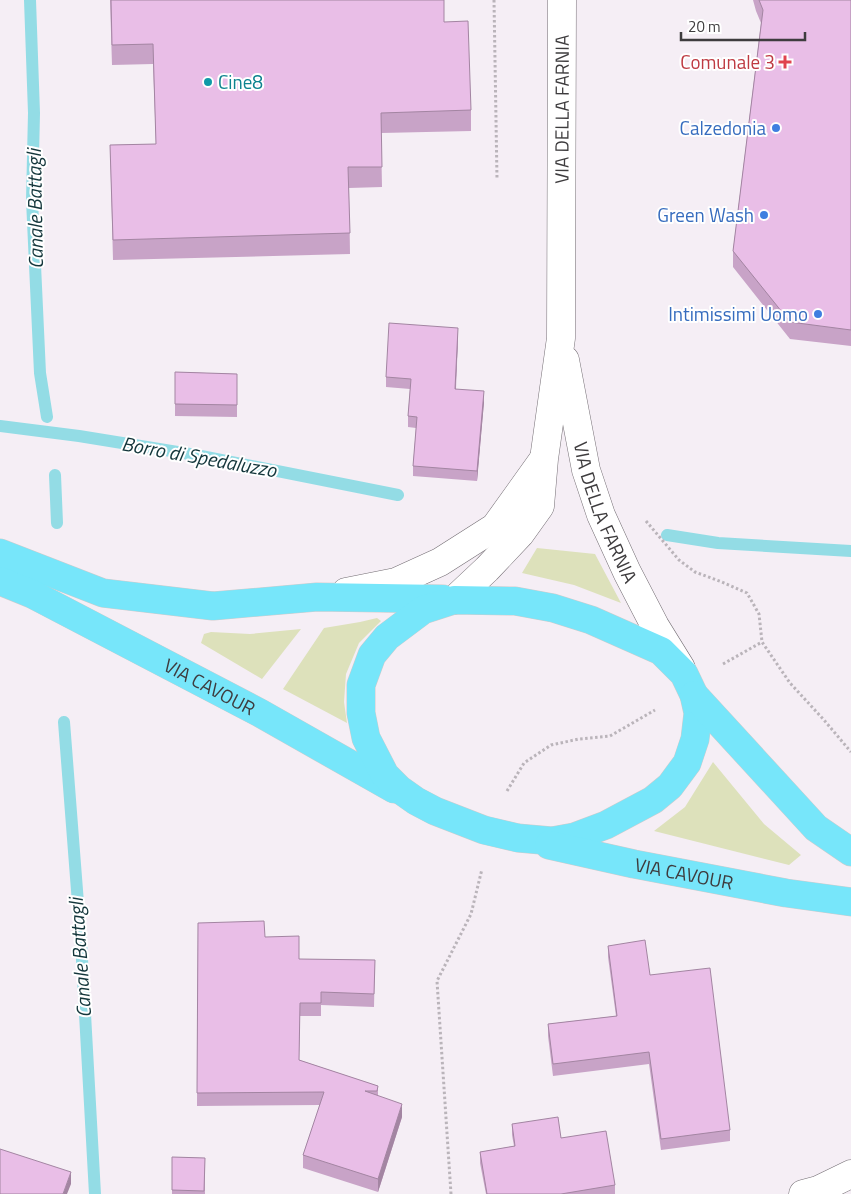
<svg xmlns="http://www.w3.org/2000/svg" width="851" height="1194" font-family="'Titillium Web',sans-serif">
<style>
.green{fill:#dde1bb}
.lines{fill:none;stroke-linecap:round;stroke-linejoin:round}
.stream{stroke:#93dce5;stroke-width:12}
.street-casing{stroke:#736d73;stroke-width:29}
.primary-casing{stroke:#cdcccd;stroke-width:29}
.path{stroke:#bab4ba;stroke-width:3;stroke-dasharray:2.5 2.5;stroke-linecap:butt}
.street{stroke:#fff;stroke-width:28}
.primary{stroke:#77e6fa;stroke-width:28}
.wall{fill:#c8a3c7}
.shaded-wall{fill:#a385a2}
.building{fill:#e9bee7;stroke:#a385a2}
.health-dot{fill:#e0444e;stroke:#fff;stroke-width:2}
.culture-dot{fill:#0f9aa8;stroke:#fff;stroke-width:2}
.shop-dot{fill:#3f7fe0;stroke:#fff;stroke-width:2}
.labels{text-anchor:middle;stroke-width:4;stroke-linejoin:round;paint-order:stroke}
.health-label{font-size:19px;fill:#be3a42;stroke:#fff;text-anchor:end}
.culture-label{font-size:19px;fill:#0d838f;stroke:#fff;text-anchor:start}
.street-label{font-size:19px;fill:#3e3c3e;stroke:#fff}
.shop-label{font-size:19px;fill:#366cbe;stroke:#fff;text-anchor:end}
.water-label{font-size:20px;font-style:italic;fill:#13363b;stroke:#fff}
</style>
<rect width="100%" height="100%" fill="#f5eef5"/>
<!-- green -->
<g class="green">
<polygon points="537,548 595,554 621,603 574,585 522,573"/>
<polygon points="377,618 381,621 359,643 346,674 344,702 347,723 283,689 324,628 360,622"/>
<polygon points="301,629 262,679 201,643 204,634 211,632 250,634"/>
<polygon points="713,762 764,824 801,855 789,865 654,831 685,807"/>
</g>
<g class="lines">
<!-- stream -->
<g class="stream">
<polyline points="30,0 34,113 32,200 40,373 47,417"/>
<polyline points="0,426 79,436 196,455 398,495"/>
<polyline points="55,475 57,523"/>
<polyline points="667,535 718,543 851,551"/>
<polyline points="64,722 81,942 95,1194"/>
</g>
<!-- street casing -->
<g class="street-casing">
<g id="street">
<path id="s1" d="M565,360l21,110 15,45 26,57 28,54 26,42"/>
<polyline points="346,592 396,582 440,562 495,527 543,460"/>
<path id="s2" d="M454,600l33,-31 33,-35 20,-28 4,-47 17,-121 1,-338"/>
<polyline points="803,1194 818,1190 851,1174"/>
</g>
</g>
<!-- primary casing -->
<g class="primary-casing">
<g id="primary">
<polyline points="0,553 103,593 213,606 317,597 443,599"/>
<path id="s3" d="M0,581l32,13 228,119 134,76"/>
<polygon points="454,600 515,601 553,608 591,620 661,651 684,674 694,695 698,713 695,739 687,763 670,786 653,800 606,825 574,837 552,841 518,838 484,830 435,811 416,801 399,789 385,775 366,738 361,713 361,685 372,655 387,637 423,610"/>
<polyline points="694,695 816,828 851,852"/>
<path id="s4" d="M549,845l85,19 152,29 65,9"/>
</g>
</g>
<!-- path -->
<g class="path">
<polyline points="494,0 497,179"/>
<polyline points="646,521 679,560 695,572 722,582 747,593 759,614 762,642 790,683 824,720 851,752"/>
<polyline points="723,664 762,642"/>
<polyline points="507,791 524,763 551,745 579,739 610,736 655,710"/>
<polyline points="451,1194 437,981 471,914 482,869"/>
</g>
<!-- street -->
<use href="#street" class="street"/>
<!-- primary -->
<use href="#primary" class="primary"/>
</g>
<!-- wall -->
<g class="wall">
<polygon points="110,0 444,0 444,22 471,110 471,131 381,133 382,187 349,188 350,254 113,260 110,145 156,144 153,64 112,65"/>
<polygon points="753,0 851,0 851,346 790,339 733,267 733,251 761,23 756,11"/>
<polygon points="458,339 456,389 484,402 477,481 413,476 413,466 416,428 408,427 408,416 410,389 386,387 386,377"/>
<polygon points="175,372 237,374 237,417 175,416"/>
<polygon points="198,923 299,959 375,960 374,1007 321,1005 321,1016 300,1016 299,1060 378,1086 378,1096 402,1117 378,1192 303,1168 303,1155 320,1105 197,1106"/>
<polygon points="608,946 650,975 730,1130 730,1141 661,1150 649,1064 553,1076 548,1036 548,1024 616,1016 608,957"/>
<polygon points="512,1124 561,1138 615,1185 615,1194 486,1194 480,1163 480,1152 514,1146 512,1135"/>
<polygon points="172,1157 205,1158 205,1194 172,1194"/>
</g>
<!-- shaded-wall -->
<g class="shaded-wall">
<polygon points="458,328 458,339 455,400 455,389"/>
<polygon points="484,391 484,402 477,481 477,471"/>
<polygon points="402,1104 402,1117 378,1192 378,1179"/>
<polygon points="71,1172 71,1184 67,1194 63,1194"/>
</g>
<!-- building -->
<g class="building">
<polygon points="111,0 444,0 444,22 468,21 471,110 381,113 382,167 348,167 350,233 113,240 110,145 156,144 153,44 112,45"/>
<polygon points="759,0 851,0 851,330 790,322 733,251 763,10"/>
<polygon points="389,323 458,328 455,389 484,391 477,471 413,466 417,417 408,416 411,379 386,377"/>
<polygon points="175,372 237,374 237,405 175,404"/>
<polygon points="264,921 265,937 299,936 299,959 375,960 374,994 321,992 321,1003 300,1003 299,1060 378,1086 377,1091 365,1091 402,1104 378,1179 303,1155 324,1092 197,1093 198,923"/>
<polygon points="645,940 650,975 710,968 730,1130 661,1139 649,1052 553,1064 548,1024 617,1016 608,946"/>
<polygon points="558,1117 561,1138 606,1131 615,1185 561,1194 487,1194 480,1152 515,1146 512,1124"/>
<polygon points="0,1149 71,1172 63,1194 0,1194"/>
<polygon points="172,1157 205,1158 204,1191 172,1190"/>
</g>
<!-- markers -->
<path class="health-dot" d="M782.5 54.5h5v5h5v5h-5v5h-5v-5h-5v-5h5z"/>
<circle class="culture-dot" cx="208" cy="82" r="5"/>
<g class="shop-dot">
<circle cx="776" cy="128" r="5"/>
<circle cx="764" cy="215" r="5"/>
<circle cx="818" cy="314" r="5"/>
</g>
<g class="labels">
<!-- health labels -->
<g class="health-label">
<text x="775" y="69">Comunale 3</text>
</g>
<!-- culture labels -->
<g class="culture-label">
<text x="218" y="89">Cine8</text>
</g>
<!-- street labels -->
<g class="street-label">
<text dy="7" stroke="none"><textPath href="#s2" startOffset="526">VIA DELLA FARNIA</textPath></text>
<text dy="7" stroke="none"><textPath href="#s1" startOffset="158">VIA DELLA FARNIA</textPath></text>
<text dy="7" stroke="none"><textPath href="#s3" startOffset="235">VIA CAVOUR</textPath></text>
<text dy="7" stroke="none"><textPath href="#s4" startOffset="138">VIA CAVOUR</textPath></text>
</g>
<!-- shop labels -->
<g class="shop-label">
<text x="766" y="135">Calzedonia</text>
<text x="754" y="222">Green Wash</text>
<text x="808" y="321">Intimissimi Uomo</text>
</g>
<!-- water labels -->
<g class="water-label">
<text transform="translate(35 209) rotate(-91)" y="7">Canale Battagli</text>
<text transform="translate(199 457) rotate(10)" y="7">Borro di Spedaluzzo</text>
<text transform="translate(80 958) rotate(-94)" y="7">Canale Battagli</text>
</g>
</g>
<!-- scale -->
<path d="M681 32v8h124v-8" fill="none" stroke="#3e3c3e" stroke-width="2.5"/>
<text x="688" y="32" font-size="15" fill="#3e3c3e" stroke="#ffffff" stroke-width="4" paint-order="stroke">20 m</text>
</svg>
